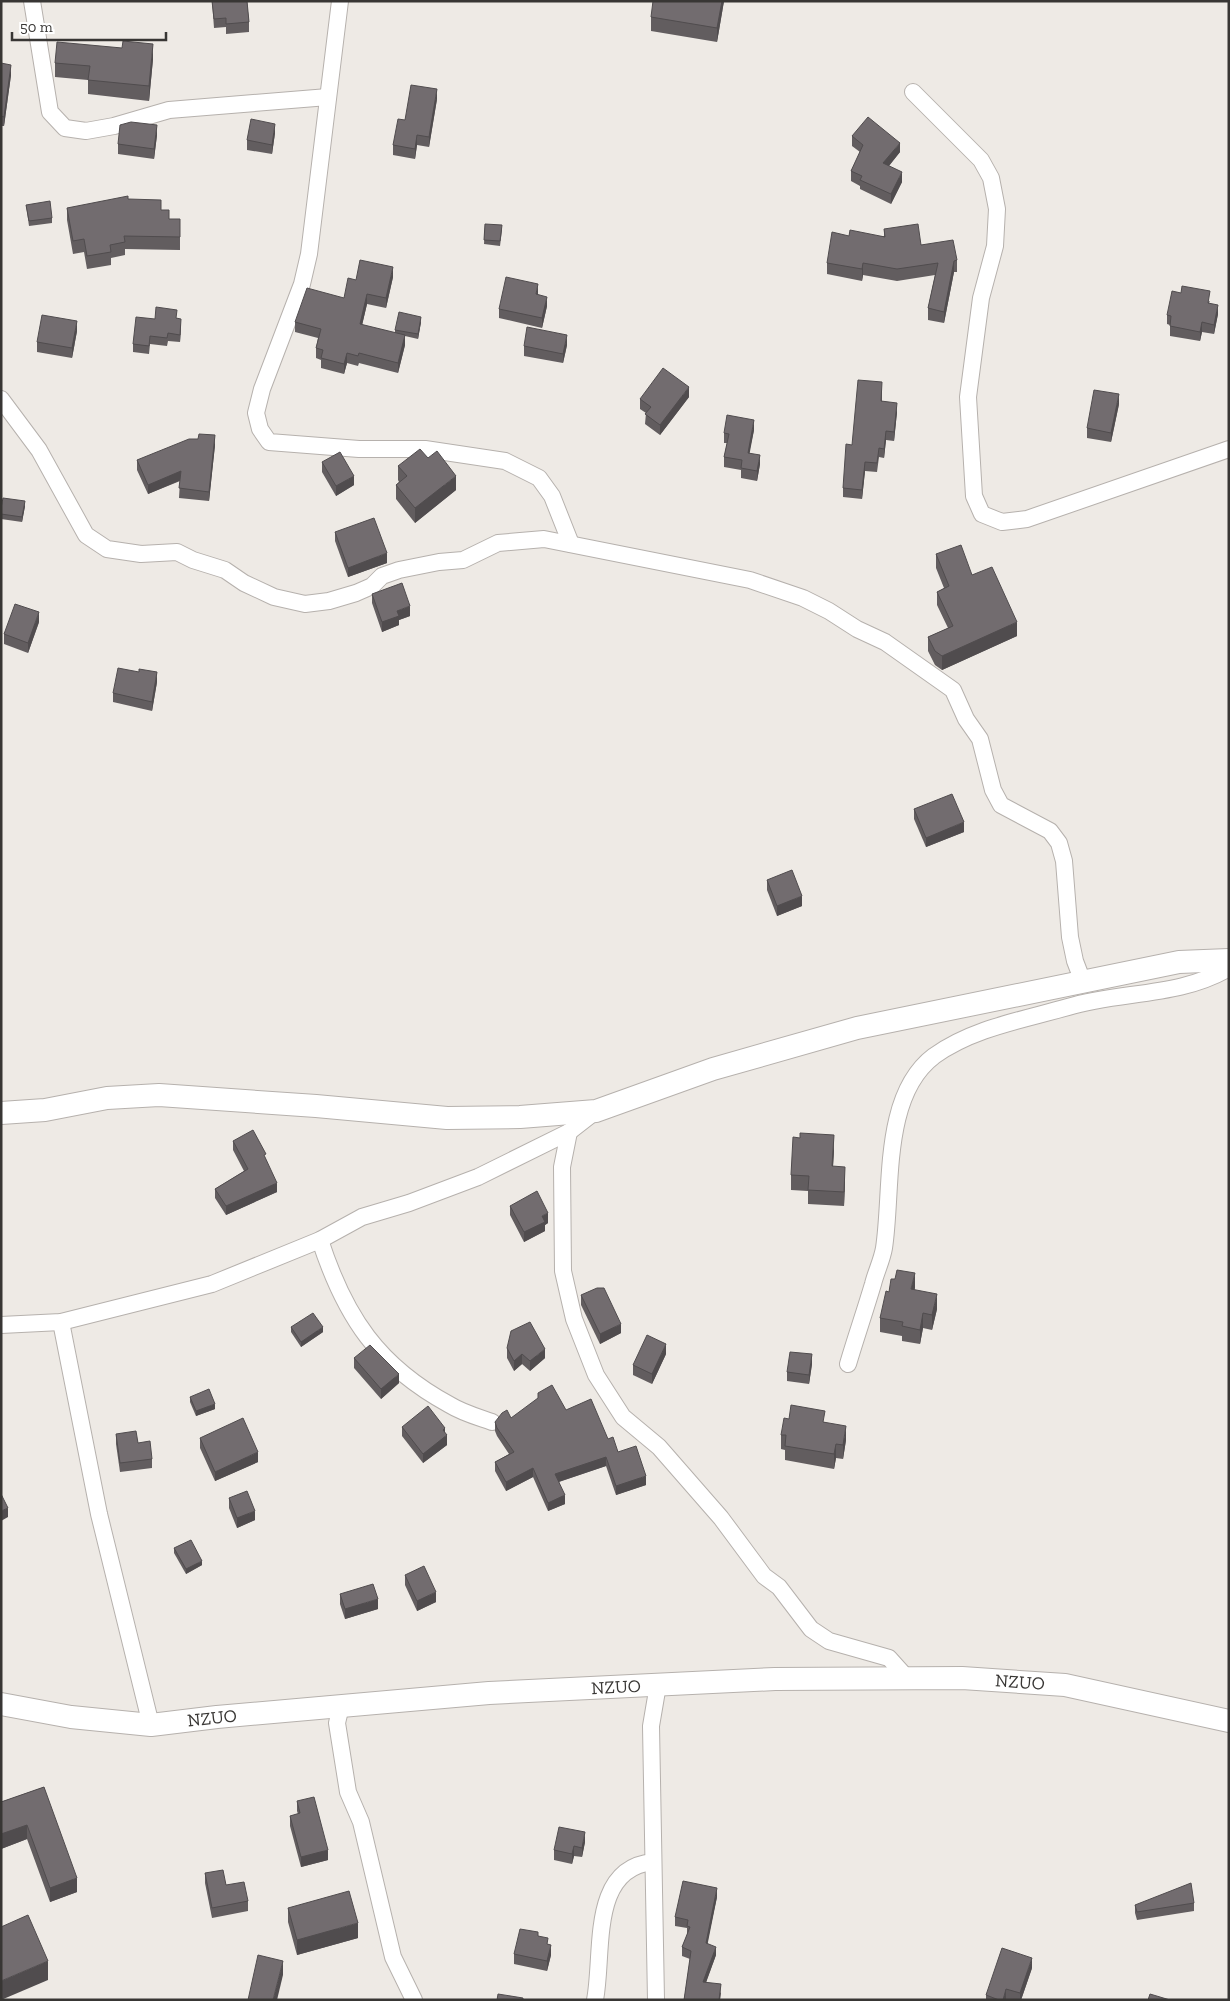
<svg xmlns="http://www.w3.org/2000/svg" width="1230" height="2001" font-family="'Zilla Slab',serif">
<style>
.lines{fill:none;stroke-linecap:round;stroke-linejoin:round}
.street-casing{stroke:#b6b1ad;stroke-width:18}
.secondary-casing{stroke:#b6b1ad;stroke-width:24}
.street{stroke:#fff;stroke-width:16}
.secondary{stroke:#fff;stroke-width:22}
.wall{fill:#625d5f}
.shaded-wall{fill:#504c4e}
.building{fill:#726c6f;stroke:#504c4e}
.labels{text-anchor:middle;stroke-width:5;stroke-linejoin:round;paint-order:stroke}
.street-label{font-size:18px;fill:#383634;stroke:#fff}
</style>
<rect width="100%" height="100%" fill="#eeeae5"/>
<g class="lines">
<!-- street casing -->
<g class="street-casing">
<g id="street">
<polyline points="32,1 50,112 65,128 86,131 114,126 169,110 328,97"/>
<polyline points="340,1 309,254 302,284 262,389 256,413 260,429 269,442 359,449 425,449 505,461 539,478 552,496 571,544"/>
<polyline points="913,92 981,160 991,178 997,209 995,246 981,298 968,397 974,496 982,514 1002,522 1027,519 1229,449"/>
<polyline points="1,399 39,450 86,535 107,549 141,554 177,552 193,560 225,570 244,583 274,597 305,604 329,601 356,593 372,586 382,576 399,570 439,562 463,560 498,543 544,539 750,580 803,598 829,611 857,629 885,642 953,690 966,719 980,739 993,790 1001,805 1050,831 1059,843 1064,861 1070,937 1075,961 1083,982"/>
<polyline points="569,1132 562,1167 563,1271 574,1319 596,1375 623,1417 659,1447 721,1518 764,1576 779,1587 811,1629 829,1641 889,1658 907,1678"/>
<path d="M320,1240c25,77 58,126 130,165 13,8 28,12 42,17"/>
<polyline points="61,1322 99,1514 151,1725"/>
<polyline points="1,1325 61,1322 212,1284 320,1240 362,1217 409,1203 478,1177 569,1132 596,1111"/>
<path d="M848,1364c8,-27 17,-53 25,-80 3,-12 9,-24 11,-36 9,-58 -3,-152 50,-192 39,-28 89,-36 134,-49 53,-16 112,-10 161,-39"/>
<polyline points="341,1706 337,1723 348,1792 361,1822 393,1957 414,2000"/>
<path d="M595,2000c9,-47 -6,-132 58,-138"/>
<polyline points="656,2000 651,1726 658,1685"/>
</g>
</g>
<!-- secondary casing -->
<g class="secondary-casing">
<g id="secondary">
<polyline points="1,1113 45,1110 107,1098 159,1095 316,1106 447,1118 520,1117 596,1111 713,1069 857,1028 1179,962 1229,960"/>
<polyline points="1,1704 71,1717 151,1725 217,1717 489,1693 775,1679 962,1678 1065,1685 1229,1721"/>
</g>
</g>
<!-- street -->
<use href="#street" class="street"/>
<!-- secondary -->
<use href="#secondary" class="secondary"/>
</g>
<!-- wall -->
<g class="wall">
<polygon points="212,1 247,1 249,22 249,32 226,34 226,27 214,28"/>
<polygon points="724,1 717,42 651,31 651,17"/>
<polygon points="153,59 149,101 88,94 88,80 55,77 55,63"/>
<polygon points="1,63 11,75 4,126 1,126"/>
<polygon points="437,99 429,147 417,145 415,159 393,155 393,145 405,120"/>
<polygon points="275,133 272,154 247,150 247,140"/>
<polygon points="157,135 154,159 118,154 118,144"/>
<polygon points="852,136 900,152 889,166 902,182 891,204 860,189 860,186 851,181 851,171 860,152 852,146"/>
<polygon points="128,199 161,210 169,219 180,219 180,250 125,249 125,255 111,258 111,265 87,269 84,252 73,254 67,220 67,208"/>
<polygon points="26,205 52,218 52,223 29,226"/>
<polygon points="485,224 502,230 500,246 484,244"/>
<polygon points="884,229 957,260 957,272 954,272 944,323 928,320 928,308 935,275 897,281 863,275 862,281 827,274 827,263 849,236 884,236"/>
<polygon points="393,277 386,308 367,304 362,325 395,333 395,330 421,322 418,339 405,336 405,345 398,373 359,363 358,366 347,363 344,374 321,368 321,360 316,358 316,348 318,338 295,332 295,322 344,298 356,280"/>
<polygon points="538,293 538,295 547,306 542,328 499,318 499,309"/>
<polygon points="1210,301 1209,303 1218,314 1214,334 1202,332 1200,341 1170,336 1170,325 1167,324 1167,315"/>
<polygon points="177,318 181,326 180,342 168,341 167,346 150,344 149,354 133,352 133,344 155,319"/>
<polygon points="77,331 72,358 37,352 37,342"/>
<polygon points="567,345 563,363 524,356 524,346"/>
<polygon points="882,391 882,401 897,412 894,441 886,440 884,458 879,457 877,472 865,471 862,499 843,497 843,488 852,445"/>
<polygon points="689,397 660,435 645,424 646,413 640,409 640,399"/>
<polygon points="1119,404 1111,442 1087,438 1087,428"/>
<polygon points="754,430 749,453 760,464 757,481 741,478 741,470 724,467 724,457 727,443 724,443 724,433"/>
<polygon points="215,445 209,501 179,498 180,481 148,494 137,470 137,460"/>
<polygon points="322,462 354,485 336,496 322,472"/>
<polygon points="398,466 456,490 415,523 396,499 396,485 399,482 398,480"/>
<polygon points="25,506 22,522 1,519 1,508"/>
<polygon points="335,532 387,563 348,577 335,541"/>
<polygon points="936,554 972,575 1017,636 942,670 935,665 928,651 928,637 948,628 937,605 937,592 944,588 936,568"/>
<polygon points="372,594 410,616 399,620 399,625 382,632 372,603"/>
<polygon points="39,622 28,653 4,644 4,634"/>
<polygon points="157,682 152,711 113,702 113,693"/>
<polygon points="914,809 964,832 926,847 914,819"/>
<polygon points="767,880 802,906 777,916 767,890"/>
<polygon points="233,1141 266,1160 277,1192 226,1215 215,1198 215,1189 244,1171 233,1150"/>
<polygon points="834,1150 833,1167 845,1182 844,1206 808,1204 808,1191 791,1190 791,1175"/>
<polygon points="510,1206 548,1223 545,1225 545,1231 524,1242 510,1215"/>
<polygon points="915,1288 914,1289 937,1309 932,1330 923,1328 920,1344 902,1341 902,1336 880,1332 880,1318 889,1292"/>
<polygon points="581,1295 621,1333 600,1344 581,1305"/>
<polygon points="291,1327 323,1332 301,1347 291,1332"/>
<polygon points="507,1348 545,1358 530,1371 522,1364 514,1371 507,1358"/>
<polygon points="666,1354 652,1384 633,1375 633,1365"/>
<polygon points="354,1358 399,1383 381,1399 354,1368"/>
<polygon points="812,1364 809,1384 787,1381 787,1372"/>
<polygon points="190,1397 215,1409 196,1416 190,1402"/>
<polygon points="566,1410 608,1439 618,1452 646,1485 616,1495 606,1466 559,1482 565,1504 548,1511 533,1477 506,1491 495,1471 495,1462 509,1454 497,1436 495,1431 495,1422 511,1418"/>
<polygon points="825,1422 846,1440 843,1459 836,1458 834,1469 785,1460 785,1450 781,1449 781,1435"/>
<polygon points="402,1427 445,1433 447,1445 423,1463 402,1436"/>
<polygon points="116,1434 138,1443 152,1459 152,1468 120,1472 116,1444"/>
<polygon points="200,1438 258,1462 215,1481 200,1448"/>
<polygon points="229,1498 255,1520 237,1528 229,1508"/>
<polygon points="174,1548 202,1565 186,1574 174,1553"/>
<polygon points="405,1575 436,1602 417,1611 405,1585"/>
<polygon points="340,1594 378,1609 345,1619 340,1604"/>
<polygon points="44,1787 77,1892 50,1902 27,1839 1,1849 1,1802"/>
<polygon points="297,1801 328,1860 301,1867 290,1826 290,1816 298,1814 297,1811"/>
<polygon points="585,1842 582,1857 574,1856 572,1864 554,1860 554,1850"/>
<polygon points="205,1873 226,1885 248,1901 248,1911 212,1918 205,1883"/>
<polygon points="717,1897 707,1943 716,1955 706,1982 721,1993 720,2000 684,2000 690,1959 682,1956 682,1947 687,1935 687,1928 675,1926 675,1917"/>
<polygon points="1194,1903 1194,1911 1137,1920 1135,1913 1135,1905"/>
<polygon points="288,1908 358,1938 297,1955 288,1922"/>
<polygon points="538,1936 548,1945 551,1955 547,1971 514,1964 514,1954"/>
<polygon points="1032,1968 1021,2000 1009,2000 1006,1999 1006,2000 986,2000 986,1995"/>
</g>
<!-- shaded-wall -->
<g class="shaded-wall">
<polygon points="722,1 724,1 717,42 717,28"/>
<polygon points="153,44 153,59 149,101 149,86"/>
<polygon points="11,65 11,75 4,126 4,117"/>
<polygon points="437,89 437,99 429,147 429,137"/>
<polygon points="275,124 275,133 272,154 272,145"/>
<polygon points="157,125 157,135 154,159 154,149"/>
<polygon points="417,135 417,145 415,159 415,149"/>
<polygon points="900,143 900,152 883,173 883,163"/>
<polygon points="902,172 902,182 891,204 891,194"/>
<polygon points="954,261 954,272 944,323 944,312"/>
<polygon points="863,263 863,275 862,281 862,269"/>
<polygon points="393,267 393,277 386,308 386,298"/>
<polygon points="538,284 538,293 536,304 536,294"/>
<polygon points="367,294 367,304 360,334 360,324"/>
<polygon points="547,297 547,306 542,328 542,318"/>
<polygon points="1218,305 1218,314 1214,334 1214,325"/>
<polygon points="421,317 421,322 418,339 418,334"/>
<polygon points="181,319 181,326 180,342 180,335"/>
<polygon points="77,321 77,331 72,358 72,348"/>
<polygon points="1202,322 1202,332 1200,341 1200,332"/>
<polygon points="405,335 405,345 398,373 398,363"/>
<polygon points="567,335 567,345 563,363 563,354"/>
<polygon points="347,353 347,363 344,374 344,364"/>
<polygon points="689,387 689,397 660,435 660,425"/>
<polygon points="1119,394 1119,404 1111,442 1111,433"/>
<polygon points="897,403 897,412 894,441 894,432"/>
<polygon points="754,420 754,430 748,462 748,453"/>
<polygon points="886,431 886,440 884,458 884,449"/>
<polygon points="215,435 215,445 209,501 209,492"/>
<polygon points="760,455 760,464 757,481 757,471"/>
<polygon points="865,462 865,471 862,499 862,490"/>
<polygon points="181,471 181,480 148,494 148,485"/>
<polygon points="354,476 354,485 336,496 336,486"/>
<polygon points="456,476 456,490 415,523 415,508"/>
<polygon points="25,501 25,506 22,522 22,517"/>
<polygon points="387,553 387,563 348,577 348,568"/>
<polygon points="410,606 410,616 399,620 399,625 382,632 382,622 397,611"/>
<polygon points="39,612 39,622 28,653 28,643"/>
<polygon points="1017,622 1017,636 942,670 942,656"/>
<polygon points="157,672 157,682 152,711 152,702"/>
<polygon points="964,822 964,832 926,847 926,838"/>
<polygon points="802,896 802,906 777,916 777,906"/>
<polygon points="834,1135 834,1150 832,1181 832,1166"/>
<polygon points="845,1167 845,1182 844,1206 844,1192"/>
<polygon points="277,1183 277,1192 226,1215 226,1206"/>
<polygon points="548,1213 548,1223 545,1225 545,1231 524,1242 524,1232 542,1216"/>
<polygon points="915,1273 915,1288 911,1303 911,1289"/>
<polygon points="937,1294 937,1309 932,1330 932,1315"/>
<polygon points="923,1313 923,1328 920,1344 920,1330"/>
<polygon points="621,1324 621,1333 600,1344 600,1334"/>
<polygon points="323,1327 323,1332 301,1347 301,1342"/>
<polygon points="666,1344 666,1354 652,1384 652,1374"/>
<polygon points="545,1349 545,1358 530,1371 530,1361"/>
<polygon points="522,1354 522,1364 514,1371 514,1361"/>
<polygon points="812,1354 812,1364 809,1384 809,1375"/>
<polygon points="399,1374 399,1383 381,1399 381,1389"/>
<polygon points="215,1404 215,1409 196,1416 196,1411"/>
<polygon points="846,1426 846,1440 843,1459 843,1445"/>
<polygon points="445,1428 445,1437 447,1435 447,1445 423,1463 423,1454"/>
<polygon points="836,1444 836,1458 834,1469 834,1454"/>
<polygon points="258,1452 258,1462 215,1481 215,1472"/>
<polygon points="606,1457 606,1466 555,1483 555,1474"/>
<polygon points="533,1468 533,1477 506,1491 506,1482"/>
<polygon points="646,1476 646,1485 616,1495 616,1486"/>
<polygon points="565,1495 565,1504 548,1511 548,1503"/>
<polygon points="8,1508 8,1517 1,1521 1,1511"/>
<polygon points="255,1511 255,1520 237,1528 237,1518"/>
<polygon points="202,1561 202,1565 186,1574 186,1569"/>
<polygon points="436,1592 436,1602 417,1611 417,1601"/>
<polygon points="378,1599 378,1609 345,1619 345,1609"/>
<polygon points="27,1825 27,1839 1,1849 1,1834"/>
<polygon points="585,1832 585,1842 582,1857 582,1848"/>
<polygon points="574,1846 574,1856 572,1864 572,1854"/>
<polygon points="328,1850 328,1860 301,1867 301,1857"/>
<polygon points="77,1878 77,1892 50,1902 50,1888"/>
<polygon points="717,1888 717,1897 706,1952 706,1943"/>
<polygon points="358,1923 358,1938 297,1955 297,1940"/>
<polygon points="551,1945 551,1955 547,1971 547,1961"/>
<polygon points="716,1947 716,1955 703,1991 703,1982"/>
<polygon points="1032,1958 1032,1968 1021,2000 1020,2000 1020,1993"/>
<polygon points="48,1961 48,1980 1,2000 1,1981"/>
<polygon points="283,1961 283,1975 277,2000 273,2000"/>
<polygon points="721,1984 720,2000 719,2000"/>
<polygon points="1006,1989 1006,2000 1003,2000"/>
</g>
<!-- building -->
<g class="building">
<polygon points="212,1 247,1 249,22 226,24 226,18 214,19"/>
<polygon points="653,1 722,1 717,28 651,17"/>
<polygon points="123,41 153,44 149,86 88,80 90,66 55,63 57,42 122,48"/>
<polygon points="1,63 11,65 4,117 1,116"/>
<polygon points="411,85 437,89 429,137 417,135 415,149 393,145 398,119 405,120"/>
<polygon points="868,117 900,143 883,163 902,172 891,194 860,180 862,176 851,171 863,145 852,136"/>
<polygon points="251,119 275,124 272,145 247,140"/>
<polygon points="131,122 157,125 154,149 118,144 120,125"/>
<polygon points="128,196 128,199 161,200 161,210 169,210 169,219 180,219 180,237 124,236 125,242 110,245 111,252 87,256 84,239 73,241 67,208"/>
<polygon points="50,201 52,218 29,221 26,205"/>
<polygon points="485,224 502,225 500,241 484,240"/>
<polygon points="918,224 921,245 953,240 957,260 954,261 944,312 928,308 938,263 897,269 863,263 862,269 827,263 832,232 849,236 850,230 885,237 884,229"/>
<polygon points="360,260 393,267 386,298 367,294 360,324 405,335 398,363 359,353 358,356 347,353 344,364 321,358 323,350 316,348 321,329 295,322 307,288 344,298 348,278 356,280"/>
<polygon points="506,277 538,284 536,294 547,297 542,318 499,309"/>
<polygon points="1182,286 1210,291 1208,303 1218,305 1214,325 1202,322 1200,332 1170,326 1171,316 1167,315 1172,291 1181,293"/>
<polygon points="156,307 177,310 176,318 181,319 180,335 168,333 167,338 150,336 149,346 133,344 136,317 155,319"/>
<polygon points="399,312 421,317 418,334 395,330"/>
<polygon points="42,315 77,321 72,348 37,342"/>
<polygon points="527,327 567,335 563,354 524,346"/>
<polygon points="663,368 689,387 660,425 645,414 651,407 640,399"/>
<polygon points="858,380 882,382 881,401 897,403 894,432 886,431 884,449 879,448 877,463 865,462 862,490 843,488 846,444 852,445"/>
<polygon points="1094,390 1119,394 1111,433 1087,428"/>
<polygon points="727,415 754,420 748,453 760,455 757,471 741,468 742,460 724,457 729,434 724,433"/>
<polygon points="199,434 215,435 209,492 179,488 181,471 148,485 137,460 189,439 198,439"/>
<polygon points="420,449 428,458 437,451 456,476 415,508 396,485 407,476 398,466"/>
<polygon points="340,452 354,476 336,486 322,462"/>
<polygon points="3,498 25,501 22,517 1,514 1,508"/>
<polygon points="374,518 387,553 348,568 335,532"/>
<polygon points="961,545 972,575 992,567 1017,622 942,656 935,651 928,637 953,626 937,592 949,586 936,554"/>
<polygon points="402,583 410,606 397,611 399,616 382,622 372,594"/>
<polygon points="15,604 39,612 28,643 4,634"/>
<polygon points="118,668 139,672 139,669 157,672 152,702 113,693"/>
<polygon points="952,794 964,822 926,838 914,809"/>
<polygon points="792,870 802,896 777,906 767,880"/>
<polygon points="253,1130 266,1154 264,1155 277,1183 226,1206 215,1189 248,1169 233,1141"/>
<polygon points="800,1133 834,1135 832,1166 845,1167 844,1192 808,1190 809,1176 791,1175 793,1137 800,1138"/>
<polygon points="537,1191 548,1213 542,1216 545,1222 524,1232 510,1206"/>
<polygon points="897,1270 915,1273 911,1289 937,1294 932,1315 923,1313 920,1330 902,1326 903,1322 880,1318 886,1291 889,1292 891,1279 895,1279"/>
<polygon points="597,1288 604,1288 621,1324 600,1334 581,1295"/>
<polygon points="313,1313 323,1327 301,1342 291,1327"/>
<polygon points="530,1322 545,1349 530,1361 522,1354 514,1361 507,1348 511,1331"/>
<polygon points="647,1335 666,1344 652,1374 633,1365"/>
<polygon points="370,1345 399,1374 381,1389 354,1358"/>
<polygon points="790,1352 812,1354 809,1375 787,1372"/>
<polygon points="552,1385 566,1410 591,1399 608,1439 613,1437 618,1452 636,1446 646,1476 616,1486 606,1457 555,1474 565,1495 548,1503 533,1468 506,1482 495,1462 514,1452 497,1428 495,1422 502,1413 507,1410 511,1418 538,1398 538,1393"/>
<polygon points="209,1389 215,1404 196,1411 190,1397"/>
<polygon points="791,1405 825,1411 823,1422 846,1426 843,1445 836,1444 834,1454 785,1446 786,1435 781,1435 784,1418 789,1419"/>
<polygon points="428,1406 445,1428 443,1430 447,1435 423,1454 402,1427"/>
<polygon points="243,1418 258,1452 215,1472 200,1438"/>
<polygon points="136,1431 138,1443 150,1441 152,1459 120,1463 116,1434"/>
<polygon points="247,1491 255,1511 237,1518 229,1498"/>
<polygon points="1,1494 8,1508 1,1511"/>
<polygon points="191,1540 202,1561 186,1569 174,1548"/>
<polygon points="424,1566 436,1592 417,1601 405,1575"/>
<polygon points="373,1584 378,1599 345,1609 340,1594"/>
<polygon points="44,1787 77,1878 50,1888 27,1825 1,1834 1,1802"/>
<polygon points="314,1797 328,1850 301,1857 290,1816 300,1813 297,1801"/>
<polygon points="559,1827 585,1832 582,1848 574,1846 572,1854 554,1850"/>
<polygon points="223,1870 226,1885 244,1882 248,1901 212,1908 205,1873"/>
<polygon points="683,1881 717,1888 706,1943 716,1947 703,1982 721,1984 719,2000 684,2000 691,1951 682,1947 690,1927 687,1926 688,1920 675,1917"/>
<polygon points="1191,1883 1194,1903 1137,1912 1135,1905"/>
<polygon points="349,1891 358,1923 297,1940 288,1908"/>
<polygon points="28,1915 48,1961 1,1981 1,1927"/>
<polygon points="520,1929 538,1932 538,1936 548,1938 547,1944 551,1945 547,1961 514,1954"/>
<polygon points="1002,1948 1032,1958 1020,1993 1006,1989 1003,2000 999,2000 986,1995"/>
<polygon points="258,1955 283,1961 273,2000 248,2000"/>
<polygon points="498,1994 523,1998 523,2000 497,2000"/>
<polygon points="1150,1994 1170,2000 1148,2000"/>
</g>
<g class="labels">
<!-- street labels -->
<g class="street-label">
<text transform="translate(1020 1682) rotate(4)" y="6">NZUO</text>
<text transform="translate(616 1687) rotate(-3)" y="6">NZUO</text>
<text transform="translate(212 1718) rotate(-6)" y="6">NZUO</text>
</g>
</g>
<!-- border -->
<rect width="1230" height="2001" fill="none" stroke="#383634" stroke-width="5"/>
<!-- scale -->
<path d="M12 32v8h154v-8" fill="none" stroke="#383634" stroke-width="2.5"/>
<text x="20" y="32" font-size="15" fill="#383634" stroke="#ffffff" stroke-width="4" paint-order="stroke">50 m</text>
</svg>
